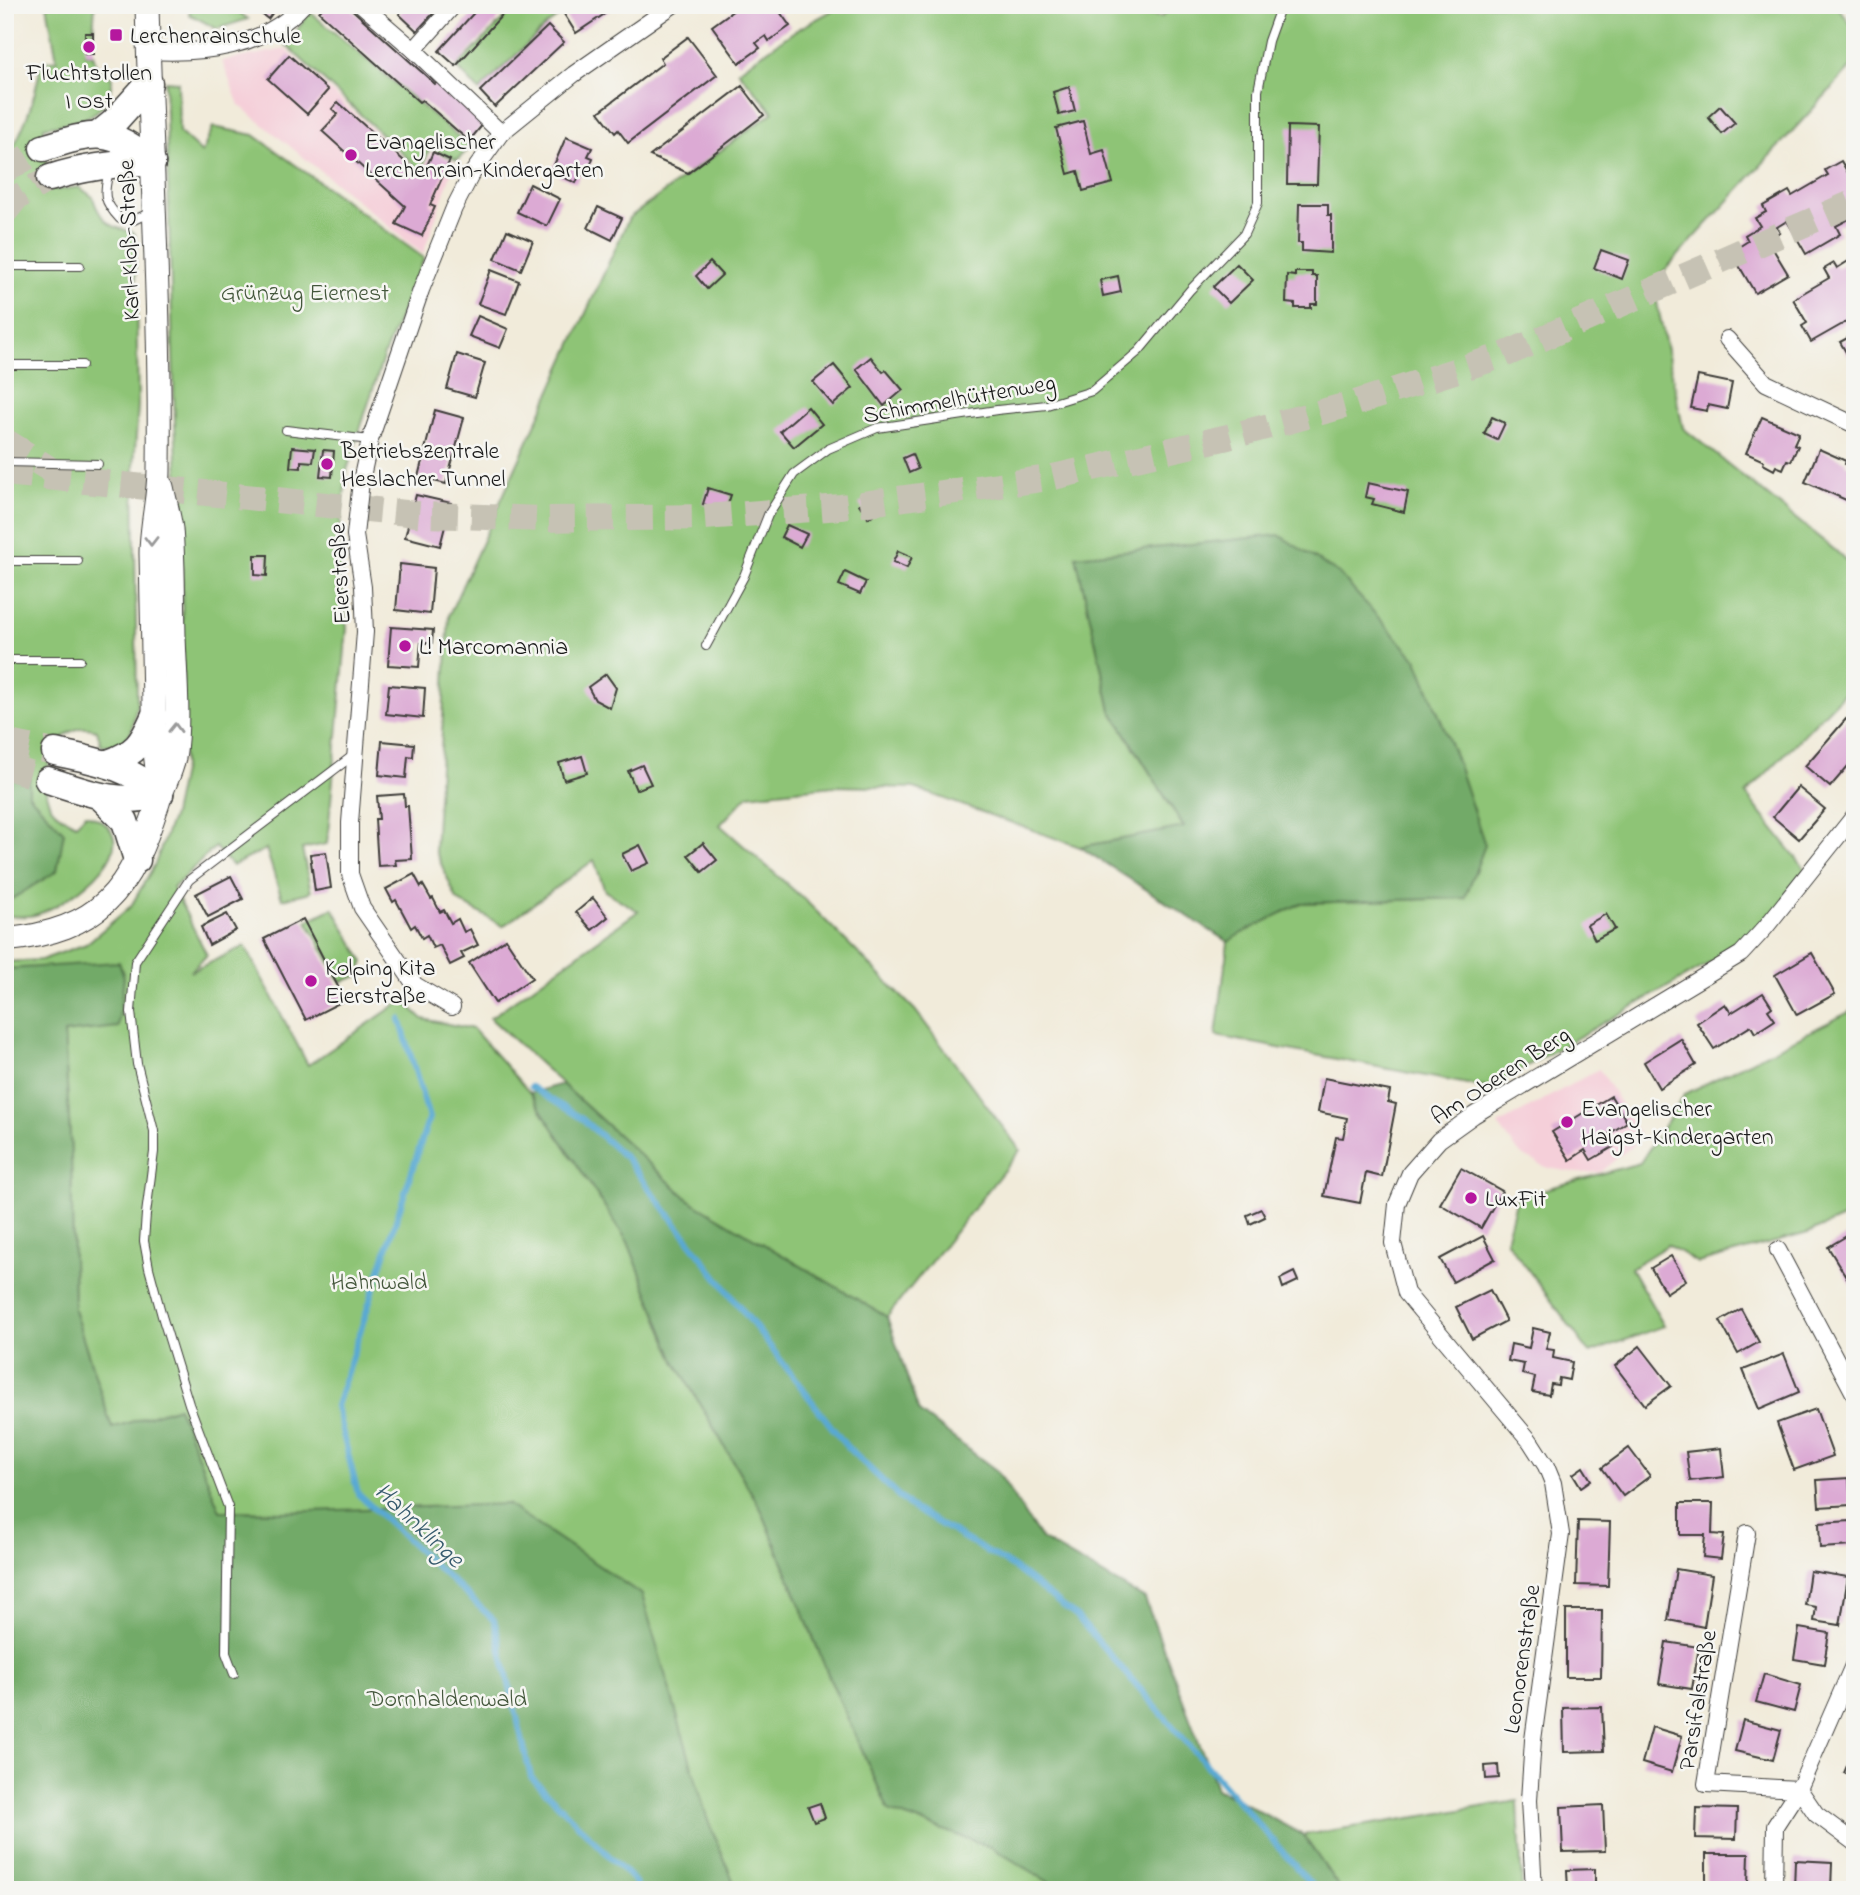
<svg xmlns="http://www.w3.org/2000/svg" width="1860" height="1895" font-family="'Indie Flower',sans-serif">
<style>
.built{fill:#f5cfd9}
.green{fill:#8ec476;stroke:#557049;stroke-width:2}
.forest{fill:#72aa67;stroke:#476342;stroke-width:2}
.lines{fill:none;stroke-linecap:round;stroke-linejoin:round}
.stream{stroke:#58a9d3;stroke-width:6}
.building{fill:#dcaad4}
.primary-tunnel{stroke:#c6c2b4;stroke-width:26;stroke-dasharray:26 13;stroke-linecap:butt}
.service-casing{stroke:#3c3b38;stroke-width:10}
.minor-casing{stroke:#3c3b38;stroke-width:18}
.secondary-casing{stroke:#3c3b38;stroke-width:25}
.primary-casing{stroke:#3c3b38;stroke-width:29}
.service{stroke:#fff;stroke-width:8}
.minor{stroke:#fff;stroke-width:16}
.secondary{stroke:#fff;stroke-width:23}
.primary{stroke:#fff;stroke-width:26}
.oneway{stroke:#999}
.poi-dot{fill:#b5179e;stroke:#f6f6f2;stroke-width:2.5}
.labels{text-anchor:middle;stroke-width:5;stroke-linejoin:round;paint-order:stroke}
.poi-label{font-size:24px;fill:#1c1c1c;stroke:#f6f6f2;text-anchor:start}
.street-label{font-size:24px;fill:#1c1c1c;stroke:#f6f6f2}
.park-label{font-size:24px;fill:#44573c;stroke:#f6f6f2}
.water-label{font-size:26px;font-style:italic;fill:#375b6e;stroke:#f6f6f2}
</style>
<rect width="100%" height="100%" fill="#f6f6f2"/>
<filter id="ink" filterUnits="userSpaceOnUse"><feTurbulence type="fractalNoise" baseFrequency=".0143" numOctaves="2"/><feDisplacementMap in="SourceGraphic" scale="14" xChannelSelector="R" yChannelSelector="G"/><feConvolveMatrix kernelMatrix="1 2 1 2 8 2 1 2 1" color-interpolation-filters="sRGB"/></filter>
<filter id="wash" filterUnits="userSpaceOnUse"><feTurbulence type="fractalNoise" baseFrequency=".00686" numOctaves="4" result="noise"/><feDisplacementMap in="SourceGraphic" scale="28" xChannelSelector="R" yChannelSelector="G"/><feGaussianBlur stdDeviation="1.57" result="paint"/><feColorMatrix in="noise" values="0 0 0 0 0 0 0 0 0 0 0 0 0 0 0 0 0 1.4 0 .05"/><feComposite in="paint" operator="in"/></filter>
<g filter="url(#wash)">
<rect width="100%" height="100%" fill="#f1ebda"/>
<!-- built -->
<g class="built">
<polygon points="1082,5 1173,5 1162,17"/>
<polygon points="286,49 421,175 433,151 455,162 423,254 239,105 222,61"/>
<polygon points="1599,1069 1640,1135 1632,1146 1600,1172 1579,1173 1548,1168 1520,1154 1498,1125"/>
</g>
<!-- green -->
<g class="green">
<path d="M47,5h48l-2,28 -8,21h8l3,11 16,13c-2,41 -35,44 -68,49 -1,22 2,43 12,63l23,-3 14,10c3,12 11,27 25,31 8,3 10,1 17,6l3,172 -4,60 3,238 -6,28 -11,13h-19l-4,-15c-5,-1 -12,-3 -16,-2 -29,5 -43,53 -31,77 5,9 16,14 26,19l10,-10c73,25 -14,88 -48,100 -10,4 -23,2 -33,2v-19l7,2 52,-66 -35,-38 -1,-28 -23,4v-607c19,-37 30,-61 36,-102l16,-2z"/>
<polygon points="191,5 229,5 248,19 217,29 189,14"/>
<polygon points="517,5 576,5 547,25 479,91 457,67"/>
<polygon points="842,5 1081,5 1162,17 1173,5 1836,5 1855,29 1855,63 1653,283 1683,428 1836,551 1855,569 1855,682 1746,794 1809,874 1758,936 1488,1088 1216,1036 1228,942 1242,933 1301,903 1465,898 1484,845 1455,756 1417,660 1076,556 1111,710 1184,828 1080,847 914,788 834,786 748,795 720,825 806,901 915,1010 1020,1150 887,1317 689,1200 490,1018 638,911 605,891 594,860 503,926 457,900 435,850 449,615 629,218 773,112 738,71 793,32"/>
<polygon points="310,12 471,147 457,160 430,148 421,171 286,45"/>
<polygon points="165,81 178,82 179,132 202,153 213,127 254,135 424,258 384,355 347,470 338,545 347,628 327,844 302,849 311,892 282,899 266,849 232,866 215,847 173,888 207,955 190,972 245,946 308,1065 403,1000 423,1019 473,1029 530,1093 628,1242 675,1361 762,1511 828,1674 889,1811 991,1847 1061,1889 737,1890 708,1821 282,1512 220,1511 178,1407 112,1428 74,1310 71,1154 64,1032 53,967 5,969 5,962 41,960 86,944 131,906 155,864 173,815 183,767 182,550 175,424"/>
<polygon points="333,908 364,962 358,976 341,982 307,921"/>
<polygon points="1855,1009 1855,1213 1808,1233 1698,1263 1668,1245 1631,1268 1664,1326 1590,1353 1506,1240 1517,1197 1640,1163 1685,1094"/>
<polygon points="1518,1801 1522,1890 1341,1890 1303,1835"/>
</g>
<!-- forest -->
<g class="forest">
<polygon points="1279,535 1339,574 1417,660 1455,756 1485,845 1465,898 1301,903 1242,933 1228,942 1080,847 1184,827 1111,710 1076,556"/>
<polygon points="29,767 29,795 64,832 57,871 12,899 5,897 5,771"/>
<polygon points="119,962 124,977 118,1027 64,1033 71,1154 74,1310 112,1428 178,1407 220,1511 282,1512 507,1504 642,1595 708,1821 737,1890 5,1890 5,969"/>
<polygon points="562,1084 689,1200 887,1317 919,1412 997,1471 1041,1539 1145,1599 1216,1788 1303,1835 1341,1890 1062,1890 991,1847 889,1811 828,1674 762,1511 675,1361 628,1242 530,1093"/>
</g>
<g class="lines">
<!-- stream -->
<g class="stream">
<polyline points="400,1019 429,1118 336,1406 358,1494 494,1620 531,1777 635,1882 638,1890"/>
<polyline points="531,1087 581,1118 626,1158 847,1447 909,1506 1013,1567 1077,1617 1316,1890"/>
</g>
</g>
<g id="blocks">
<!-- building -->
<g class="building">
<polygon points="250,5 278,5 268,19"/>
<polygon points="325,5 347,5 435,84 438,82 484,123 469,141 422,100 419,102 319,12"/>
<polygon points="407,5 441,5 417,31 399,14"/>
<polygon points="481,5 511,5 456,66 439,51"/>
<polygon points="577,5 618,5 576,33 564,14"/>
<polygon points="741,5 775,5 790,26 769,41 766,36 756,43 760,48 739,63 712,26"/>
<polygon points="548,26 564,42 495,107 480,91"/>
<rect x="85" y="33" width="8" height="21"/>
<polygon points="688,37 717,75 628,143 618,130 615,133 599,112 663,63 660,58"/>
<polygon points="289,55 328,90 307,114 268,79"/>
<polygon points="742,86 764,115 688,173 650,156"/>
<polygon points="1069,87 1075,111 1059,115 1053,92"/>
<polygon points="338,102 422,177 433,152 450,160 430,205 435,207 422,236 396,224 405,206 322,131 338,114 332,109"/>
<polygon points="1720,106 1735,123 1722,134 1708,117"/>
<polygon points="1083,121 1091,154 1104,150 1113,183 1083,191 1078,171 1068,174 1056,128"/>
<polygon points="1288,126 1319,127 1317,184 1287,184"/>
<polygon points="566,137 592,148 588,156 593,158 586,176 580,174 576,183 551,172"/>
<polygon points="1841,161 1855,185 1855,216 1836,226 1840,234 1806,254 1787,221 1777,227 1780,232 1767,239 1788,274 1755,293 1731,252 1748,241 1745,235 1760,226 1755,218 1766,212 1763,206 1789,191 1792,196 1828,175 1825,170"/>
<polygon points="530,184 560,199 547,226 517,212"/>
<polygon points="1299,204 1328,204 1328,215 1331,215 1331,253 1302,251 1302,243 1298,243"/>
<polygon points="598,207 622,218 612,240 588,228"/>
<polygon points="507,230 533,241 521,270 495,259"/>
<polygon points="1601,250 1629,260 1622,279 1594,268"/>
<polygon points="1850,260 1855,268 1855,317 1811,342 1802,326 1807,323 1793,299 1829,278 1824,269 1834,263 1837,268"/>
<polygon points="710,262 722,275 707,289 696,276"/>
<polygon points="1237,264 1253,280 1229,303 1213,287"/>
<polygon points="491,270 519,281 506,314 478,304"/>
<polygon points="1295,272 1312,272 1312,276 1317,276 1317,304 1311,304 1311,308 1295,308 1295,304 1286,303 1287,275 1295,276"/>
<polygon points="1118,276 1121,292 1103,296 1100,280"/>
<polygon points="478,316 508,329 500,348 469,336"/>
<polygon points="1855,334 1855,356 1850,359 1840,342"/>
<polygon points="457,354 485,363 475,397 447,389"/>
<polygon points="871,357 883,372 886,370 903,390 884,406 856,369"/>
<polygon points="834,365 853,388 833,405 813,382"/>
<polygon points="1698,376 1732,383 1727,409 1708,405 1707,411 1691,408"/>
<polygon points="808,407 822,424 794,447 780,431"/>
<polygon points="435,410 464,418 446,484 418,477"/>
<polygon points="1492,417 1505,423 1497,440 1484,434"/>
<polygon points="1762,417 1799,433 1794,444 1798,446 1791,461 1787,460 1783,469 1776,466 1774,470 1763,464 1764,461 1746,453"/>
<polygon points="292,447 315,449 313,462 301,461 301,468 290,467"/>
<polygon points="1819,449 1846,461 1845,464 1855,468 1855,510 1850,508 1853,503 1805,482"/>
<polygon points="323,450 334,451 332,477 320,476"/>
<polygon points="912,454 918,469 909,473 903,458"/>
<polygon points="1368,483 1408,492 1404,512 1372,504 1374,499 1365,497"/>
<polygon points="708,488 731,495 726,510 703,504"/>
<polygon points="416,495 451,503 440,546 405,537"/>
<polygon points="870,497 879,511 868,518 859,504"/>
<polygon points="787,525 807,534 800,547 781,537"/>
<polygon points="898,551 912,557 907,568 893,562"/>
<polygon points="255,555 268,555 267,576 255,575"/>
<polygon points="400,564 434,568 430,614 396,610"/>
<polygon points="845,572 866,582 860,594 839,585"/>
<polygon points="391,627 433,630 432,643 421,643 419,667 388,665"/>
<polygon points="606,674 616,688 610,708 595,700 588,687"/>
<polygon points="389,685 425,688 423,718 386,714"/>
<polygon points="1846,719 1855,727 1855,758 1830,787 1805,766"/>
<polygon points="382,741 414,744 413,757 408,756 406,778 379,775"/>
<polygon points="582,756 587,773 564,780 559,763"/>
<polygon points="642,765 651,784 636,790 628,771"/>
<polygon points="1798,787 1825,809 1799,839 1773,817"/>
<polygon points="404,794 405,806 408,806 412,859 395,860 396,865 378,866 375,819 379,819 377,796"/>
<polygon points="703,843 717,860 702,872 688,855"/>
<polygon points="640,845 649,863 631,871 622,854"/>
<polygon points="326,852 331,888 315,891 310,854"/>
<polygon points="414,874 421,887 423,885 431,899 433,898 440,912 444,910 451,923 458,919 464,932 470,929 478,945 461,953 464,958 450,965 440,945 433,948 427,935 422,938 415,925 411,928 396,900 393,902 386,889"/>
<polygon points="231,876 243,899 208,917 196,894"/>
<polygon points="593,898 608,917 592,930 576,912"/>
<polygon points="227,914 236,930 209,945 201,927"/>
<polygon points="1606,914 1615,929 1595,940 1587,925"/>
<polygon points="303,919 345,1000 306,1020 264,939"/>
<polygon points="506,939 532,978 495,1003 469,963"/>
<polygon points="1812,953 1835,994 1797,1015 1775,975"/>
<polygon points="1763,993 1772,1007 1768,1010 1775,1020 1755,1033 1751,1026 1714,1049 1697,1023 1725,1004 1731,1013"/>
<polygon points="1681,1039 1696,1065 1659,1088 1644,1062"/>
<polygon points="1324,1078 1390,1091 1388,1102 1396,1104 1382,1177 1366,1173 1360,1203 1324,1196 1336,1137 1343,1138 1347,1118 1318,1112"/>
<polygon points="1611,1096 1627,1122 1606,1136 1613,1147 1591,1160 1585,1150 1570,1160 1552,1132"/>
<polygon points="1461,1168 1502,1191 1481,1228 1440,1204"/>
<polygon points="1261,1209 1265,1217 1250,1224 1247,1215"/>
<polygon points="1855,1231 1855,1291 1828,1247"/>
<polygon points="1483,1236 1495,1259 1453,1282 1440,1259"/>
<polygon points="1671,1256 1686,1280 1666,1293 1651,1268"/>
<polygon points="1294,1272 1298,1281 1283,1288 1280,1279"/>
<polygon points="1490,1290 1506,1321 1472,1339 1456,1307"/>
<polygon points="1741,1309 1759,1342 1738,1354 1720,1321"/>
<polygon points="1533,1328 1550,1332 1546,1349 1554,1350 1553,1358 1572,1362 1569,1380 1559,1378 1558,1385 1551,1384 1549,1395 1532,1392 1535,1377 1522,1374 1524,1364 1508,1361 1511,1344 1529,1348"/>
<polygon points="1640,1346 1671,1386 1645,1405 1615,1366"/>
<polygon points="1784,1354 1799,1392 1759,1409 1743,1370"/>
<polygon points="1816,1409 1833,1456 1794,1470 1777,1423"/>
<polygon points="1629,1448 1650,1476 1623,1496 1602,1468"/>
<polygon points="1721,1448 1724,1477 1690,1481 1686,1452"/>
<polygon points="1583,1467 1591,1480 1581,1487 1573,1474"/>
<polygon points="1849,1478 1851,1505 1819,1507 1817,1480"/>
<polygon points="1680,1503 1713,1503 1712,1534 1724,1535 1721,1559 1703,1557 1705,1535 1680,1535"/>
<polygon points="1578,1521 1610,1522 1608,1586 1576,1585"/>
<polygon points="1851,1521 1853,1546 1820,1548 1819,1523"/>
<polygon points="1676,1569 1712,1575 1704,1627 1668,1620"/>
<polygon points="1810,1571 1848,1577 1840,1625 1814,1621 1816,1607 1805,1605"/>
<polygon points="1566,1610 1602,1610 1601,1677 1566,1677"/>
<polygon points="1799,1628 1829,1633 1824,1664 1794,1659"/>
<polygon points="1666,1642 1699,1647 1692,1689 1659,1684"/>
<polygon points="1764,1674 1801,1685 1794,1712 1756,1702"/>
<polygon points="1602,1707 1604,1751 1564,1752 1563,1708"/>
<polygon points="1743,1720 1781,1730 1773,1760 1735,1751"/>
<polygon points="1652,1727 1682,1736 1672,1772 1642,1763"/>
<polygon points="1855,1747 1855,1778 1844,1773"/>
<polygon points="1498,1765 1499,1778 1486,1779 1485,1766"/>
<polygon points="820,1803 825,1818 814,1822 808,1807"/>
<polygon points="1603,1805 1605,1851 1563,1852 1561,1807"/>
<polygon points="1696,1808 1737,1809 1736,1839 1695,1838"/>
<polygon points="1706,1854 1749,1854 1748,1885 1706,1885"/>
<polygon points="1795,1860 1832,1862 1831,1890 1794,1890"/>
<polygon points="1595,1869 1595,1890 1568,1890 1567,1870"/>
</g>
</g>
</g>
<g filter="url(#ink)">
<use href="#blocks" fill-opacity="0" stroke="#3c3b38" stroke-width="2"/>
<g class="lines">
<!-- primary-tunnel -->
<g class="primary-tunnel">
<polyline points="5,170 43,148"/>
<polyline points="5,212 16,198 50,178"/>
<polyline points="5,441 59,475"/>
<polyline points="5,473 427,515 545,519 704,517 841,507 1049,478 1228,437 1355,403 1504,355 1855,202"/>
<polyline points="5,740 14,744 55,752"/>
<polyline points="5,766 48,780"/>
</g>
<!-- service casing -->
<g class="service-casing">
<g id="service">
<path d="M109,171c-6,24 -6,30 11,48l14,1 19,-9"/>
<polyline points="5,266 80,266"/>
<polyline points="5,365 82,365"/>
<polyline points="286,430 370,440"/>
<polyline points="5,462 98,464"/>
<polyline points="5,561 78,561"/>
<polyline points="706,646 744,576 768,515 794,474 828,449 877,428 997,410 1047,405 1092,391 1139,351 1190,290 1244,234 1258,203 1258,91 1268,41 1281,5"/>
<polyline points="5,660 80,660"/>
<polyline points="234,1674 226,1653 228,1507 189,1404 162,1316 149,1268 144,1241 146,1214 154,1152 154,1131 137,1064 131,1012 135,962 189,880 355,754"/>
</g>
</g>
<!-- minor casing -->
<g class="minor-casing">
<g id="minor">
<polyline points="362,5 414,50 501,133"/>
<polyline points="414,50 454,5"/>
<path d="M149,51c55,3 114,-3 154,-46"/>
<polyline points="1727,339 1766,383 1855,425"/>
<polyline points="452,1007 415,985 362,908 350,874 350,823 365,632 363,587 355,535 361,481 370,440 421,290 454,208 471,175 501,133 574,74 673,5"/>
<polyline points="1778,1250 1855,1395"/>
<polyline points="1747,1533 1706,1784 1799,1789"/>
<polyline points="1799,1789 1816,1814 1855,1843"/>
<polyline points="1534,1890 1529,1800 1533,1740 1561,1534 1553,1483 1546,1466 1530,1441 1406,1293 1393,1243 1397,1204 1410,1173 1439,1140 1474,1115 1741,954 1765,928 1855,815"/>
<polyline points="1774,1890 1775,1826 1799,1789 1855,1661"/>
</g>
</g>
<!-- secondary casing -->
<g class="secondary-casing">
<g id="secondary">
<path d="M147,5c4,155 14,310 12,465 0,27 -8,55 -8,84l4,198 5,42"/>
<path d="M5,940c96,-10 125,-49 153,-137 4,-15 13,-30 16,-45 6,-38 1,-84 0,-123 -1,-35 0,-71 -3,-106 -2,-14 -6,-28 -9,-42"/>
</g>
</g>
<!-- primary casing -->
<g class="primary-casing">
<g id="primary">
<polyline points="98,135 113,123 149,83"/>
<path d="M43,148c52,-16 67,-22 109,15"/>
<path d="M50,178c34,-11 66,-15 102,-15"/>
<path d="M55,752c41,9 72,13 105,42"/>
<path d="M108,763c28,-10 34,-19 46,-46"/>
<path d="M48,780c37,12 74,27 112,14"/>
<polyline points="101,797 125,821 137,860"/>
</g>
</g>
<!-- service -->
<use href="#service" class="service"/>
<!-- minor -->
<use href="#minor" class="minor"/>
<!-- secondary -->
<use href="#secondary" class="secondary"/>
<!-- primary -->
<use href="#primary" class="primary"/>
</g>
<!-- one-way arrows -->
<defs><path id="oneway-chevron" d="M-2-3.5L2.5 0L-2 3.5" fill="none" stroke-width="1.6" stroke-linecap="round" stroke-linejoin="round" transform="scale(1.75)"/></defs>
<g class="oneway">
<use href="#oneway-chevron" transform="translate(151 541) rotate(90)"/>
<use href="#oneway-chevron" transform="translate(175 728) rotate(-89)"/>
</g>
</g>
<!-- markers -->
<g class="poi-dot">
<rect x="109" y="28" width="14" height="14" rx="3.5"/>
<circle cx="89" cy="47" r="7"/>
<circle cx="351" cy="155" r="7"/>
<circle cx="327" cy="464" r="7"/>
<circle cx="405" cy="646" r="7"/>
<circle cx="311" cy="981" r="7"/>
<circle cx="1567" cy="1122" r="7"/>
<circle cx="1471" cy="1198" r="7"/>
</g>
<g class="labels">
<!-- poi labels -->
<g class="poi-label">
<text x="130" y="43">Lerchenrainschule</text>
<text x="89" y="80" text-anchor="middle">Fluchtstollen<tspan x="89" dy="28">I Ost</tspan></text>
<text x="365" y="149">Evangelischer<tspan x="365" dy="28">Lerchenrain-Kindergarten</tspan></text>
<text x="341" y="458">Betriebszentrale<tspan x="341" dy="28">Heslacher Tunnel</tspan></text>
<text x="419" y="654">L! Marcomannia</text>
<text x="325" y="975">Kolping Kita<tspan x="325" dy="28">Eierstraße</tspan></text>
<text x="1581" y="1116">Evangelischer<tspan x="1581" dy="28">Haigst-Kindergarten</tspan></text>
<text x="1485" y="1206">LuxFit</text>
</g>
<!-- street labels -->
<g class="street-label">
<text transform="translate(128 240) rotate(-92)" y="8">Karl-Kloß-Straße</text>
<text transform="translate(959 398) rotate(-10)" y="8">Schimmelhüttenweg</text>
<text transform="translate(339 574) rotate(-93)" y="8">Eierstraße</text>
<text transform="translate(1500 1075) rotate(-33)" y="8">Am Oberen Berg</text>
<text transform="translate(1521 1659) rotate(-82)" y="8">Leonorenstraße</text>
<text transform="translate(1697 1700) rotate(-81)" y="8">Parsifalstraße</text>
</g>
<!-- park labels -->
<g class="park-label">
<text x="305" y="300">Grünzug Eiernest</text>
<text x="379" y="1289">Hahnwald</text>
<text x="447" y="1706">Dornhaldenwald</text>
</g>
<!-- water labels -->
<g class="water-label">
<text transform="translate(420 1524) rotate(43)" y="9">Hahnklinge</text>
</g>
</g>
<!-- margin -->
<rect width="1860" height="1895" fill="none" stroke="#f6f6f2" stroke-width="28"/>
</svg>
